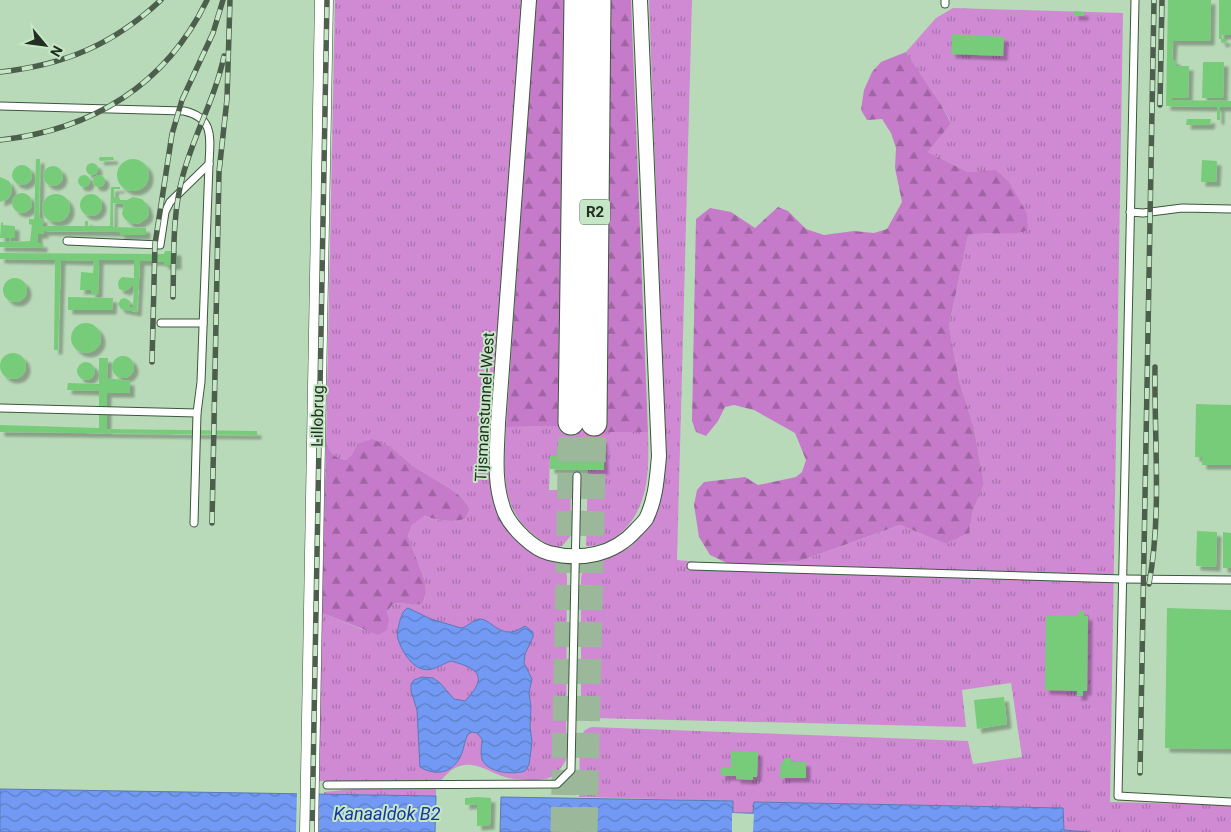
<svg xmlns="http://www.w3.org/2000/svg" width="1231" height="832" font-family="Roboto,sans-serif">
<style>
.grass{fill:url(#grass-tufts)}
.forest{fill:url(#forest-firs)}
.water{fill:url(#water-waves);stroke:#5a7ab5}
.pier{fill:#b9dab8}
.building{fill:#77cc7a;filter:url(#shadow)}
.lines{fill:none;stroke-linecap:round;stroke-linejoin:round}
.motorway-tunnel{stroke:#9bb89a;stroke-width:25;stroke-dasharray:25 12;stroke-linecap:butt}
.service-casing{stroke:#3b583c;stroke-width:9}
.minor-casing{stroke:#3b583c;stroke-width:16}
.tertiary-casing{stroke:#3b583c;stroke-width:19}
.motorway-casing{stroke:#3b583c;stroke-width:27}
.service{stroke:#fff;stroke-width:7}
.minor{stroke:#fff;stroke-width:14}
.tertiary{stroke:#fff;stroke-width:18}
.motorway{stroke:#fff;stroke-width:25}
.rail-casing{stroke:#4c5e4c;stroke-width:5.5}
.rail{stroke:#c6e7c5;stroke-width:4;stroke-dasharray:11;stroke-linecap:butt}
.labels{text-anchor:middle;stroke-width:4;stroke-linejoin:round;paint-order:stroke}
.shield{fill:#c6e7c5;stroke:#526652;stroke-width:1}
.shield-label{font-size:15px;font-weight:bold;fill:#212e21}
.street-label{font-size:16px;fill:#212e21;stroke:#c6e7c5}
.water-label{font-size:18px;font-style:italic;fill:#15389f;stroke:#c6e7c5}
</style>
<defs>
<pattern id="grass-tufts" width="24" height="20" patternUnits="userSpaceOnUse" patternTransform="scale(1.25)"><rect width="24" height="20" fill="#d08ad4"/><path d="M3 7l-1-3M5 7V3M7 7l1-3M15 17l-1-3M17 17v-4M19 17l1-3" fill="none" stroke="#a871ac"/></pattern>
<pattern id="forest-firs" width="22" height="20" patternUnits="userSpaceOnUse" patternTransform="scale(1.25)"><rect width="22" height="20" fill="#c57aca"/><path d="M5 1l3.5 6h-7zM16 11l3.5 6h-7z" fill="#a064a4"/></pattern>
<pattern id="water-waves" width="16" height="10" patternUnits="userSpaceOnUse" patternTransform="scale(1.25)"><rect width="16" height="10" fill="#729af4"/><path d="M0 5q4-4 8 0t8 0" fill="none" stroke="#5d7ec5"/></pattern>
<filter id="shadow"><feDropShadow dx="4.5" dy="4.5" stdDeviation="1" flood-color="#0004"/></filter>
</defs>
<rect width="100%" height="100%" fill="#b9dab8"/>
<!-- grass -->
<g class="grass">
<path d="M335,0h188l-27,375 6,144c6,11 12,20 22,28 13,10 40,11 43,29l-1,184c-4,6 -8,14 -15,17 -8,5 -37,3 -46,0 -15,-4 -28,-16 -45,-11 -9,2 -14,10 -21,16l-120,-1 3,-168 42,17 23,-18 6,-8c13,-3 16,4 30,-1l3,-11 -1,-11 -17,-45 4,-11 11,-9c14,4 28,7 42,3l5,-10 -7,-10 -9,-8 -41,-25 -22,-19 -34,-3 -5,10 -6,6c-12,-2 -16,-7 -20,-19z"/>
<path d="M649,0h43l-15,560 54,5 69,-4 100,-36 46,19 23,-11 4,-22 11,-27 -10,-56 -15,-48 -10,-54 19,-90 10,-3h20l-2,-62 -28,1 -40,-20 23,-30 -11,-19 -34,-51 30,-34 17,-10 170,5 -13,789 121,3v27h-142l-25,-2 -2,-22 -308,-6v12l-22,-1 1,-12 -154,-4 1,-58c2,-7 5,-10 12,-12l376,14 5,23 49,-7 -11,-74 -49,7 4,37 -374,-9 -11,-4v-136c1,-4 1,-8 4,-11 4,-5 35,-12 45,-20 34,-28 35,-71 35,-111z"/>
<path d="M598,425v7h50c1,36 2,73 -26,100 -6,5 -12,10 -20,12 -5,1 -10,2 -16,2l2,-76h16l-1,-31h-24l-1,8h-21v9h-7l-1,34h22l-1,47 -8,9 -8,2c-56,-30 -50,-67 -48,-121z"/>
<polygon points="363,788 436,789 436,796 324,794 324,792"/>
</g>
<!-- forest -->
<g class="forest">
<polygon points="536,0 567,0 565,426 506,427"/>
<polygon points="607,0 631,0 648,432 598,432"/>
<path d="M906,52l34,51 11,20 -23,29 40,20 28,-2 13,12 18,32 1,16c-19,8 -40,-1 -60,6l-19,90 10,54 15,48 10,56 -11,27 -4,22 -23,11 -46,-19 -100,36 -69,4 -21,-10 -11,-18 -5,-32 3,-15 7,-8 41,-5 13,8 38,-8 6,-5 4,-12 -11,-27 -41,-23 -20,-5 -9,2 -7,14 -12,15 -10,-4 -4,-11 4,-202 14,-11 21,4 24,16 23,-21 10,4 18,18 18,6 30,-4 20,2 13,-4 15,-27 -7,-34 1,-20 -5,-15 -9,-14 -15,1 -6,-10 3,-20 8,-18 9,-10z"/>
<path d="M372,439l19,8 22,19 41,25 9,8 7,10 -5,10c-14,4 -28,1 -41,-3l-12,9 -4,11 17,45 1,11 -3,11c-14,5 -17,-2 -30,1l-6,8 2,7 -2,11 -9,5 -56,-22 4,-172c4,12 8,17 20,19l6,-6 5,-10z"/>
</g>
<!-- water -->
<g class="water">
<path d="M408,608l23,11 30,9c7,-1 11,-8 18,-9 10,-1 17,14 32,13 5,0 10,-4 14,-6l8,6v5l-8,17 -1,9 8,16 -3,14 2,14 -1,19 2,16 -3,23 -4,6c-11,4 -38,2 -43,-12 -2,-6 0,-14 0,-20l-5,-6 -5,-1 -4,2c-3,6 -4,13 -6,19 -8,20 -25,24 -42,14l-3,-57 -6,-19v-7l3,-4 8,-3 11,1 7,5 14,16 11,2c23,-24 15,-32 -14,-40 -10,3 -17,11 -29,8 -11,-3 -21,-19 -24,-30 -2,-6 1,-13 2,-19 2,-5 3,-10 8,-12z"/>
<polygon points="0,789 436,796 435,832 0,832"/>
<polygon points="501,797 733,801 733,813 753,813 754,802 1063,808 1064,830 1089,832 500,832"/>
</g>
<!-- pier -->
<g class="pier">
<polygon points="297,791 319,791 319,832 296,832"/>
<polygon points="732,813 754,814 753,832 732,832"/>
</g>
<!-- building -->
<g class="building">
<polygon points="1168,0 1211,0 1210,41 1173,41 1172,60 1176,60 1176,66 1189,66 1188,98 1172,98 1172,100 1231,101 1231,107 1220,107 1220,120 1217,120 1217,107 1166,106"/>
<polygon points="1219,0 1231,0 1231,35 1222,35 1222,39 1226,39 1226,42 1221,43 1221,39 1219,39"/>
<polygon points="1074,11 1084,12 1084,16 1074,16"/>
<polygon points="952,34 1004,37 1003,56 951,54"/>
<polygon points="1203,62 1224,62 1223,98 1202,98"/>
<polygon points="1187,119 1211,119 1210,125 1186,125"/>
<polygon points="100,157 113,157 114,160 100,161 99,159"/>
<polygon points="36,159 40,159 39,218 43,218 43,226 85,226 85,221 88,221 88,226 110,226 111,187 120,187 120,189 114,189 114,197 119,197 120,200 127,200 133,197 142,199 147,205 149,213 147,218 140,223 131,224 124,218 122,214 124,204 113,203 113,227 146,228 146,235 120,235 120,232 44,231 44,234 38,234 38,243 43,243 43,248 0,247 0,242 9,242 9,238 0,238 1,223 3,222 3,225 15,226 15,238 11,238 11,242 30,241 32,225 29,224 29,219 34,219"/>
<circle cx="133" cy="175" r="16"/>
<polygon points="1202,160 1217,161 1216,182 1201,182"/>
<circle cx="92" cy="169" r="6"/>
<circle cx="22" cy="175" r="10"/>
<circle cx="53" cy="176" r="10"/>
<circle cx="99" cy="181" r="6"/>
<circle cx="84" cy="181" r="6"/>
<polygon points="0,177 9,181 12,188 12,192 8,199 0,202"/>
<circle cx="22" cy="203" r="10"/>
<circle cx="56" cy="208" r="14"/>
<circle cx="91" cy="205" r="11"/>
<polygon points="165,251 177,251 177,265 164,265 164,262 157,261 140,261 137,312 121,309 118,304 121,299 125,298 130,301 129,307 133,307 134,284 126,291 119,289 118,284 119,280 122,277 134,278 134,260 99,260 98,294 91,295 91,290 80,290 81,272 93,273 94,261 61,260 58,350 54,350 55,260 0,259 0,253 164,254"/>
<circle cx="15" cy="290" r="12"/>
<polygon points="68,297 113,298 112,310 68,310"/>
<circle cx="86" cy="338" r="15"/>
<circle cx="13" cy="366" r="13"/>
<circle cx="123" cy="367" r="11"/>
<polygon points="99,358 108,358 107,378 130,381 130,393 107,393 107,429 257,431 257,435 0,432 0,425 99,428 99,391 67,390 68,383 99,384"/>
<circle cx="86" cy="371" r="9"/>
<polygon points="1196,404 1231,405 1231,465 1202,465 1202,457 1195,457"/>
<polygon points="579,439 603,439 604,470 550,469 550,456 557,456 557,447 578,447"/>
<polygon points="1197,531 1217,532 1216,567 1196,566"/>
<polygon points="1223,532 1231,533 1231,568 1223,568"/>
<polygon points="1167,608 1231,610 1231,749 1165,748"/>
<polygon points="1079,611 1084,611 1084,616 1088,616 1087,691 1083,691 1083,696 1077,696 1077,691 1045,690 1046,616 1078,616"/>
<polygon points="1004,697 1007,724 977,729 974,700"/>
<polygon points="731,751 758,752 757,777 753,777 753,780 736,779 736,776 721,776 721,767 731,767"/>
<polygon points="784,758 791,758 791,762 806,762 806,778 780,778 781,762 784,762"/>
<polygon points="477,797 491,798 490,825 477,826 477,804 465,805 465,798"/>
</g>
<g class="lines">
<!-- motorway-tunnel -->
<g class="motorway-tunnel">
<polyline points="563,832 571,422"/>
<polyline points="585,832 594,423"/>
</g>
<!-- service casing -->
<g class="service-casing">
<g id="service">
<polyline points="1135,0 1118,796 1231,802"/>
<polyline points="945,4 945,0"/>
<path d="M0,106l184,5c31,7 26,28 25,53l-8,218 -4,31 -3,110"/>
<polyline points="1130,212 1143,213 1182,208 1231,209"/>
<polyline points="67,241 160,245 165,212 170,202 209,164"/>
<polyline points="161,323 203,323"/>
<polyline points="0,408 197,413"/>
<polyline points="691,566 1123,579 1231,580"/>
<polyline points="327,785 557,784 571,770 577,476"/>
</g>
</g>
<!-- minor casing -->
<g class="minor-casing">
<path id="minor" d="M529,0l-31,423c-1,30 -5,61 7,90 7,15 28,36 44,40 32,8 65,2 87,-23 3,-3 7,-7 10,-11 10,-20 11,-42 13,-63l-19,-456"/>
</g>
<!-- tertiary casing -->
<g class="tertiary-casing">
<polyline id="tertiary" points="309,832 324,0"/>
</g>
<!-- motorway casing -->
<g class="motorway-casing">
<g id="motorway">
<polyline points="571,422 577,0"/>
<polyline points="594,423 598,0"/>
</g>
</g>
<!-- service -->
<use href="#service" class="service"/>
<!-- minor -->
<use href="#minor" class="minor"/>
<!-- tertiary -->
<use href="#tertiary" class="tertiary"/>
<!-- motorway -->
<use href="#motorway" class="motorway"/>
<!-- rail casing -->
<g class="rail-casing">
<g id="rail">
<path d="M0,72c64,-7 113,-27 161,-72"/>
<polyline points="1160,105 1162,0"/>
<path d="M0,140c92,-10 166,-55 207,-140"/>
<path d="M173,297c1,-41 -1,-82 10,-122 11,-41 32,-76 41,-119"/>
<polyline points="152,362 155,244 172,134 182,100 213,33 223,0"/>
<polyline points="212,523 219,172 227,99 230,0"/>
<path d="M1149,584c13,-71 5,-144 6,-217"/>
<polyline points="1140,773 1154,0"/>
<polyline points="312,832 327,0"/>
</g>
</g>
<!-- rail -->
<use href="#rail" class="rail"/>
</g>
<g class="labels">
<!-- shield labels -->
<rect class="shield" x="580" y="199.5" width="30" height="25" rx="4"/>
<g class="shield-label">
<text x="595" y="217">R2</text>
</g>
<!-- street labels -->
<g class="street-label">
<text transform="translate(484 407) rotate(-87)" y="6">Tijsmanstunnel-West</text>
<text transform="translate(317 416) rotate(-89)" y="6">Lillobrug</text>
</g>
<!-- water labels -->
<g class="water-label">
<text x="387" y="820">Kanaaldok B2</text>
</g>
</g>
<!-- north arrow -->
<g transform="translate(45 45) rotate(119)" stroke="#c6e7c5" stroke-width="4" paint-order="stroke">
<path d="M0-4L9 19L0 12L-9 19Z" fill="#212e21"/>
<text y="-8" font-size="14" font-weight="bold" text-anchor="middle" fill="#212e21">N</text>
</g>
</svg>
